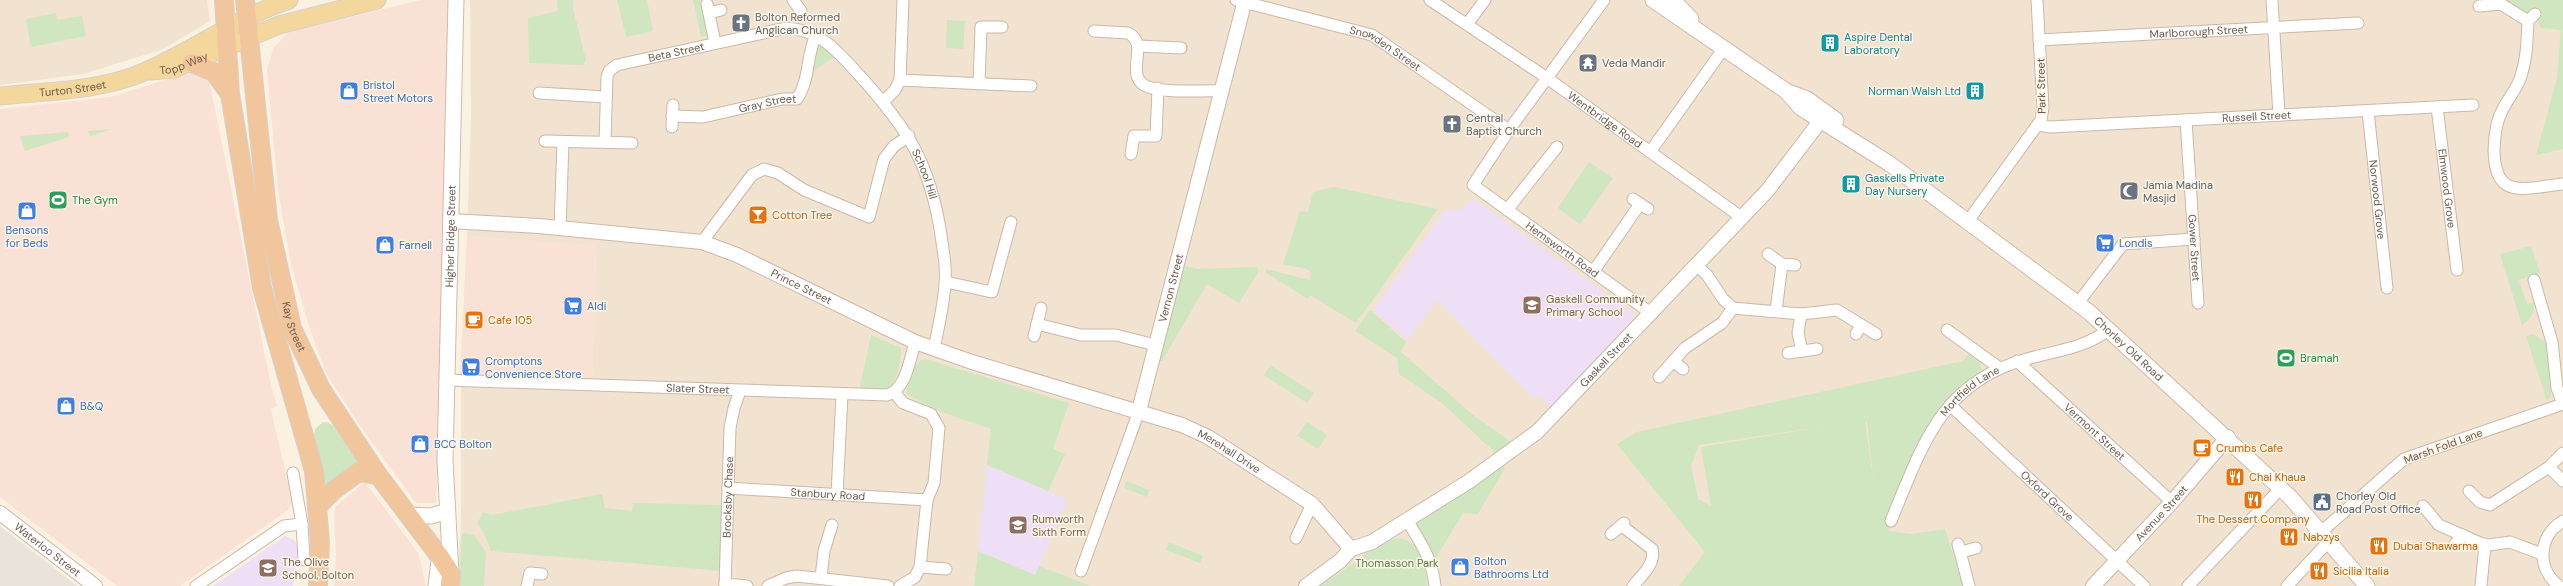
<svg xmlns="http://www.w3.org/2000/svg" width="2563" height="586" font-family="'DM Sans',sans-serif">
<style>
.residential{fill:#f1e3d0}
.commercial{fill:#fae1d5}
.industrial{fill:#e9e3dc}
.education{fill:#eedef6}
.green{fill:#cfe6c1;fill-rule:evenodd}
.lines{fill:none;stroke-linecap:round;stroke-linejoin:round}
.minor-casing{stroke:#c9b9a9;stroke-width:13}
.tertiary-casing{stroke:#c9b9a9;stroke-width:16}
.secondary-casing{stroke:#cfbba9;stroke-width:17}
.primary-casing{stroke:#d7d0cc;stroke-width:19}
.trunk-casing{stroke:#d7d0cc;stroke-width:20}
.minor{stroke:#fff;stroke-width:11}
.tertiary{stroke:#fff;stroke-width:14}
.secondary{stroke:#fff;stroke-width:15}
.primary{stroke:#f4d79d;stroke-width:17}
.trunk{stroke:#f2c69c;stroke-width:18}
.labels{text-anchor:middle;stroke-width:3;stroke-linejoin:round;paint-order:stroke}
.worship-label{font-size:11px;fill:#5b616d;stroke:#fdf5e6;text-anchor:start}
.street-label{font-size:11px;fill:#6f584a;stroke:#fdf5e6}
.culture-label{font-size:11px;fill:#0d838f;stroke:#fdf5e6;text-anchor:start}
.shop-label{font-size:11px;fill:#366cbe;stroke:#fdf5e6;text-anchor:start}
.leisure-label{font-size:11px;fill:#27864d;stroke:#fdf5e6;text-anchor:start}
.food-label{font-size:11px;fill:#c56008;stroke:#fdf5e6;text-anchor:start}
.education-label{font-size:11px;fill:#785e54;stroke:#fdf5e6;text-anchor:start}
.service-label{font-size:11px;fill:#4e5e75;stroke:#fdf5e6;text-anchor:start}
.park-label{font-size:11px;fill:#547a46;stroke:#fdf5e6}
</style>
<rect width="100%" height="100%" fill="#faf1e1"/>
<!-- residential -->
<g class="residential">
<polygon points="0,0 207,0 210,21 163,49 84,74 0,85"/>
<polygon points="470,0 2563,0 2563,586 457,586 461,521 461,375 592,378 596,246 467,236 471,119"/>
</g>
<!-- commercial -->
<g class="commercial">
<polygon points="421,0 450,0 436,503 416,503 361,427 326,373 308,323 291,264 278,190 267,69 274,47 289,32"/>
<polygon points="189,73 201,73 209,80 270,381 277,406 271,409 292,502 288,510 180,586 117,586 0,497 0,109 110,97"/>
<polygon points="467,236 596,245 592,378 460,375"/>
<polygon points="365,482 418,553 426,586 334,586 336,553 334,511 336,506"/>
</g>
<!-- industrial -->
<polygon class="industrial" points="0,526 45,561 77,586 0,586"/>
<!-- education -->
<g class="education">
<polygon points="1474,199 1636,315 1550,407 1537,394 1533,398 1437,300 1408,340 1373,310 1445,210 1460,210"/>
<polygon points="987,465 1067,499 1036,575 978,551"/>
<polygon points="285,536 294,540 299,549 293,586 213,586"/>
</g>
<!-- green -->
<g class="green">
<polygon points="557,0 573,0 573,9 586,60 583,65 529,63 528,18 558,11"/>
<polygon points="617,0 647,0 653,31 626,37"/>
<polygon points="693,0 700,0 710,35 701,37"/>
<polygon points="2499,0 2563,0 2563,149 2536,155 2557,78 2561,30 2541,28 2534,12 2525,14"/>
<polygon points="56,13 57,20 82,16 86,36 31,47 26,19"/>
<polygon points="947,20 965,21 963,49 946,48"/>
<polygon points="816,35 840,54 817,68 810,77"/>
<polygon points="113,129 90,136 88,131"/>
<polygon points="68,132 69,137 25,151 20,136"/>
<polygon points="1589,162 1613,178 1580,224 1558,208"/>
<polygon points="1334,187 1438,209 1356,323 1310,295 1308,299 1265,272 1266,269 1309,280 1310,279 1311,273 1307,269 1283,264 1300,211 1308,212 1313,192"/>
<path d="M2531,246l9,27 -21,7 8,24 7,-1c1,12 -3,15 -12,22l-22,-71z"/>
<polygon points="1177,264 1198,269 1257,267 1259,271 1239,303 1207,284 1162,361 1152,358"/>
<polygon points="1370,310 1406,342 1401,352 1473,415 1518,447 1502,459 1442,403 1399,374 1397,358 1355,331"/>
<polygon points="2533,334 2545,342 2547,348 2551,396 2547,401 2526,336"/>
<path d="M871,335l30,13c0,12 -3,39 -18,41 -7,1 -16,-1 -23,-2z"/>
<path d="M1968,354l11,7 4,12 -62,74 -33,84 23,3 34,-5 18,57h-284l26,-34 -88,-108 20,-12 326,-71zM1865,421l2,2 7,62zM1827,426l-126,21 10,59 -13,-7 -7,-33 8,-21z"/>
<path d="M926,359l143,44 -16,46 12,5 -17,37 -61,-26 4,-36 -50,-17 -35,-18c4,-12 5,-33 20,-35z"/>
<polygon points="1270,365 1314,393 1307,403 1264,375"/>
<path d="M323,422c14,-2 32,32 40,43l-38,22 -11,-51 1,-7z"/>
<polygon points="1307,422 1327,435 1318,449 1297,436"/>
<polygon points="1498,461 1505,468 1478,514 1463,513 1432,564 1407,520"/>
<polygon points="1126,481 1149,490 1147,497 1124,488"/>
<polygon points="602,494 605,508 632,511 633,503 723,505 721,571 491,551 483,531 477,524 483,512 492,515"/>
<polygon points="462,533 474,535 486,552 484,586 459,586"/>
<path d="M1396,538c25,1 29,28 31,48h-108l32,-21 7,-3 8,-10z"/>
<polygon points="1169,542 1203,556 1200,563 1166,550"/>
<polygon points="978,551 1035,575 1039,566 1091,586 974,586"/>
</g>
<g class="lines">
<!-- minor casing -->
<g class="minor-casing">
<g id="minor">
<polyline points="793,0 801,11"/>
<path id="s1" d="M1236,0l136,35 137,95"/>
<path id="s2" d="M1430,0l117,78 194,139"/>
<path id="s3" d="M1604,0l-95,130 -36,55 179,129"/>
<polyline points="2272,0 2279,115"/>
<polyline points="707,4 715,43"/>
<polyline points="2479,6 2501,4 2528,21"/>
<polyline points="709,13 721,10"/>
<path d="M2535,14l-7,7c-1,19 -1,37 -7,55 -4,14 -14,23 -20,37 -8,16 -13,64 8,73 14,6 38,-1 54,-2"/>
<polyline points="1467,24 1485,0"/>
<path d="M1094,31l34,2c22,11 -3,40 16,52 15,9 58,5 77,6"/>
<path id="s4" d="M2039,40l319,-17"/>
<polyline points="1138,46 1181,48"/>
<polyline points="900,80 1031,86"/>
<polyline points="979,84 981,27 1002,27"/>
<polyline points="539,93 606,97"/>
<polyline points="883,102 895,90 900,80 903,0"/>
<path id="s5" d="M2437,107l20,163"/>
<path id="s6" d="M2368,111l19,177"/>
<path id="s7" d="M672,116l31,1 79,-18h15c13,-19 9,-43 19,-64"/>
<path id="s8" d="M2186,120l12,183"/>
<path id="s9" d="M2039,125l11,2 423,-22"/>
<polyline points="672,127 673,105"/>
<polyline points="545,141 632,143"/>
<path id="s10" d="M605,142l2,-65 2,-6 8,-6 169,-37c34,1 53,25 74,48 48,53 70,87 81,159 2,16 6,33 4,48 -1,22 -7,45 -11,66"/>
<polyline points="1650,152 1724,48"/>
<polyline points="1131,154 1134,136 1156,136 1158,88"/>
<polyline points="1633,199 1648,209"/>
<polyline points="1507,210 1557,147"/>
<polyline points="1968,221 2041,120 2043,108 2037,0"/>
<polyline points="560,228 563,142"/>
<polyline points="702,242 752,175 764,169 778,173 804,190 869,217 884,159 894,146 909,136"/>
<polyline points="1768,254 1782,264 1795,265"/>
<polyline points="1697,266 1707,275 1723,299 1733,308 1801,314 1837,310 1876,334"/>
<polyline points="1593,272 1640,204"/>
<polyline points="2534,280 2552,342 2557,388 2563,404"/>
<polyline points="946,282 992,292 1011,222"/>
<polyline points="2078,303 2123,244 2194,239"/>
<polyline points="1776,311 1782,264"/>
<polyline points="1801,314 1798,333 1802,351"/>
<polyline points="1037,324 1081,335 1116,335 1155,345"/>
<polyline points="1947,330 1998,367"/>
<polyline points="1856,334 1861,325"/>
<polyline points="1034,336 1041,308"/>
<polyline points="1788,353 1817,349"/>
<polyline points="1673,361 1683,369"/>
<path id="s11" d="M2017,361l155,141"/>
<polyline points="1659,377 1685,348 1722,323 1733,308"/>
<path id="s12" d="M446,380l441,15c19,-5 23,-36 28,-53"/>
<polyline points="895,393 903,403 931,414 939,428 934,483 927,500 920,567 915,577 900,586"/>
<path id="s13" d="M1950,405l194,181"/>
<polyline points="2549,467 2563,453"/>
<polyline points="293,473 302,524 304,560"/>
<path id="s14" d="M728,488l199,12"/>
<polyline points="2469,491 2480,502 2490,505 2549,467 2563,481"/>
<polyline points="837,495 842,394"/>
<polyline points="2423,506 2439,525 2480,543 2489,545 2510,542 2542,554"/>
<path d="M1407,520c14,24 25,38 28,66"/>
<path id="s15" d="M1891,521c31,-75 50,-139 136,-162 27,-8 60,-11 82,-30"/>
<path d="M1622,526l30,23c4,15 -11,27 -19,37"/>
<polyline points="2321,532 2404,459 2563,404"/>
<polyline points="1611,534 1624,523"/>
<polyline points="1296,538 1312,504"/>
<polyline points="1958,544 1969,586"/>
<polyline points="2455,544 2463,535"/>
<polyline points="1961,552 1976,548"/>
<polyline points="920,567 946,569"/>
<polyline points="1081,571 1139,411"/>
<polyline points="821,578 824,551 832,525"/>
<polyline points="725,584 747,586"/>
<polyline points="196,586 284,526 302,524"/>
<polyline points="527,586 530,573 542,574"/>
<path id="s16" d="M725,586l5,-158 4,-20 6,-17"/>
<polyline points="768,586 786,578 797,576 888,586"/>
<polyline points="2188,586 2281,488"/>
<polyline points="2287,586 2329,541"/>
<polyline points="2481,586 2485,545"/>
<path d="M2559,586c-23,-18 -21,-50 4,-65"/>
</g>
</g>
<!-- tertiary casing -->
<g class="tertiary-casing">
<g id="tertiary">
<path id="s17" d="M450,221l89,5 163,16 35,13 178,87 57,20 210,63 26,12 104,67 39,45"/>
<path id="s18" d="M1139,411l106,-411"/>
<path id="s19" d="M0,513l95,73"/>
<path id="s20" d="M1306,586l34,-25 11,-12 21,-7 35,-22 61,-38 69,-50 230,-241 48,-63 5,-12 -2,-7"/>
<path id="s21" d="M2093,586l79,-84 56,-65"/>
</g>
</g>
<!-- secondary casing -->
<g class="secondary-casing">
<g id="secondary">
<path id="s22" d="M1653,0l133,91 15,17 89,56 199,148 201,185 77,89"/>
<polyline points="1673,0 1691,19"/>
<polyline points="1788,92 1807,99 1836,120"/>
<polyline points="410,515 431,516 441,513"/>
<path id="s23" d="M451,574l-6,-114 11,-460"/>
<polyline points="436,586 440,552"/>
</g>
</g>
<!-- primary casing -->
<g class="primary-casing">
<g id="primary">
<path id="s24" d="M151,71l23,-2 105,-44 98,-25"/>
<path id="s25" d="M0,96c47,-5 100,-5 144,-24 50,-22 93,-54 145,-72"/>
</g>
</g>
<!-- trunk casing -->
<g class="trunk-casing">
<g id="trunk">
<polyline points="224,0 230,94 262,288 314,471 320,542 318,586"/>
<path id="s26" d="M245,0l23,220 24,108 29,61 57,86 62,82 11,17 -1,12"/>
<polyline points="192,63 214,72 230,94"/>
<polyline points="317,507 334,490 359,472 378,475"/>
</g>
</g>
<!-- minor -->
<use href="#minor" class="minor"/>
<!-- tertiary -->
<use href="#tertiary" class="tertiary"/>
<!-- secondary -->
<use href="#secondary" class="secondary"/>
<!-- primary -->
<use href="#primary" class="primary"/>
<!-- trunk -->
<use href="#trunk" class="trunk"/>
</g>
<!-- icons -->
<defs>
<g id="church-square" transform="scale(1)"><rect x="-9" y="-9" width="18" height="18" rx="4" fill="#6b7280" stroke="#fdf5e6"/><path d="M-1.2-6h2.4v3.5h3.3v2.4h-3.3V6h-2.4V-.1h-3.3v-2.4h3.3Z" fill="#fff"/></g>
<g id="building-square" transform="scale(1)"><rect x="-9" y="-9" width="18" height="18" rx="4" fill="#0f9aa8" stroke="#fdf5e6"/><path d="M-4-6H4V6H1V3H-1V6H-4ZM-2.5-4.3h1.7v1.8h-1.7ZM.8-4.3h1.7v1.8H.8ZM-2.5-1h1.7V.8h-1.7ZM.8-1h1.7V.8H.8Z" fill="#fff"/></g>
<g id="temple-square" transform="scale(1)"><rect x="-9" y="-9" width="18" height="18" rx="4" fill="#6b7280" stroke="#fdf5e6"/><path d="M0-6L5-2H3V0L6.5 2.5H4V6H1.5V3h-3V6H-4V2.5H-6.5L-3 0V-2H-5Z" fill="#fff"/></g>
<g id="shop-square" transform="scale(1)"><rect x="-9" y="-9" width="18" height="18" rx="4" fill="#3f7fe0" stroke="#fdf5e6"/><path d="M-5-2.5h2.3a2.7 3.5 0 0 1 5.4 0H5L5.5 6h-11ZM-1.5-2.5h3a1.5 2.3 0 0 0-3 0Z" fill="#fff"/></g>
<g id="mosque-square" transform="scale(1)"><rect x="-9" y="-9" width="18" height="18" rx="4" fill="#6b7280" stroke="#fdf5e6"/><path d="M3.5-4.9A6 6 0 1 0 3.5 4.9A5 5 0 1 1 3.5-4.9Z" fill="#fff"/></g>
<g id="stadium-square" transform="scale(1)"><rect x="-9" y="-9" width="18" height="18" rx="4" fill="#2e9e5b" stroke="#fdf5e6"/><path d="M0-5a6.5 5 0 1 0 0 10a6.5 5 0 1 0 0-10ZM-3.5-1.8h7v3.6h-7Z" fill="#fff"/></g>
<g id="bar-square" transform="scale(1)"><rect x="-9" y="-9" width="18" height="18" rx="4" fill="#e8710a" stroke="#fdf5e6"/><path d="M-6-5H6L.8 .8V4.5H3.5V6h-7V4.5H-.8V.8Z" fill="#fff"/></g>
<g id="supermarket-square" transform="scale(1)"><rect x="-9" y="-9" width="18" height="18" rx="4" fill="#3f7fe0" stroke="#fdf5e6"/><path d="M-6-5.5h2.5l.6 2H6L4.5 2H-2.5L-4.4-4H-6ZM-1.5 3.2a1.3 1.3 0 1 0 .1 0ZM3 3.2a1.3 1.3 0 1 0 .1 0Z" fill="#fff"/></g>
<g id="school-square" transform="scale(1)"><rect x="-9" y="-9" width="18" height="18" rx="4" fill="#8d6e63" stroke="#fdf5e6"/><path d="M0-5L7-2L0 1L-7-2ZM-4 1L0 2.5L4 1V4Q0 6-4 4Z" fill="#fff"/></g>
<g id="cafe-square" transform="scale(1)"><rect x="-9" y="-9" width="18" height="18" rx="4" fill="#e8710a" stroke="#fdf5e6"/><path d="M-5.5-4.5H6V0H3Q3 3.5 0 3.5H-2.5Q-5.5 3.5-5.5 0ZM3-3.2v2h1.7v-2ZM-6 4.5H4V6H-6Z" fill="#fff"/></g>
<g id="restaurant-square" transform="scale(1)"><rect x="-9" y="-9" width="18" height="18" rx="4" fill="#e8710a" stroke="#fdf5e6"/><path d="M-5-6h1v4h1v-4h1v4h1v-4h1v5L-1.5 .5V6h-2V.5L-5-1ZM5-6V6H3V1.5H1.5Q1.5-4 5-6Z" fill="#fff"/></g>
<g id="civic-square" transform="scale(1)"><rect x="-9" y="-9" width="18" height="18" rx="4" fill="#5c6f8a" stroke="#fdf5e6"/><path d="M-.6-6.5H3V-4.5H.6V-3L4-1V1h2V6H-6V1h2V-1L-.6-3ZM-1.2 2.5V6h2.4V2.5Z" fill="#fff"/></g>
<g id="university-square" transform="scale(1)"><rect x="-9" y="-9" width="18" height="18" rx="4" fill="#8d6e63" stroke="#fdf5e6"/><path d="M0-5L7-2L0 1L-7-2ZM-4 1L0 2.5L4 1V4Q0 6-4 4Z" fill="#fff"/></g>
</defs>
<g fill-rule="evenodd">
<use href="#church-square" x="741" y="23"/>
<use href="#building-square" x="1830" y="43"/>
<use href="#temple-square" x="1588" y="63"/>
<use href="#shop-square" x="349" y="91"/>
<use href="#building-square" x="1975" y="91"/>
<use href="#church-square" x="1452" y="124"/>
<use href="#building-square" x="1851" y="184"/>
<use href="#mosque-square" x="2129" y="191"/>
<use href="#stadium-square" x="58" y="200"/>
<use href="#shop-square" x="27" y="211"/>
<use href="#bar-square" x="758" y="215"/>
<use href="#supermarket-square" x="2105" y="243"/>
<use href="#shop-square" x="385" y="245"/>
<use href="#school-square" x="1532" y="305"/>
<use href="#supermarket-square" x="573" y="306"/>
<use href="#cafe-square" x="474" y="320"/>
<use href="#stadium-square" x="2286" y="358"/>
<use href="#supermarket-square" x="471" y="367"/>
<use href="#shop-square" x="66" y="406"/>
<use href="#shop-square" x="420" y="444"/>
<use href="#cafe-square" x="2202" y="448"/>
<use href="#restaurant-square" x="2235" y="477"/>
<use href="#restaurant-square" x="2253" y="500"/>
<use href="#civic-square" x="2322" y="502"/>
<use href="#university-square" x="1018" y="525"/>
<use href="#restaurant-square" x="2289" y="537"/>
<use href="#restaurant-square" x="2379" y="546"/>
<use href="#shop-square" x="1460" y="567"/>
<use href="#school-square" x="268" y="568"/>
<use href="#restaurant-square" x="2319" y="571"/>
</g>
<g class="labels">
<!-- worship labels -->
<g class="worship-label">
<text x="755" y="21">Bolton Reformed<tspan x="755" dy="13">Anglican Church</tspan></text>
<text x="1602" y="67">Veda Mandir</text>
<text x="1466" y="122">Central<tspan x="1466" dy="13">Baptist Church</tspan></text>
<text x="2143" y="189">Jamia Madina<tspan x="2143" dy="13">Masjid</tspan></text>
</g>
<!-- street labels -->
<g class="street-label">
<text dy="4" stroke="none"><textPath href="#s4" startOffset="160">Marlborough Street</textPath></text>
<text dy="4" stroke="none"><textPath href="#s1" startOffset="158">Snowden Street</textPath></text>
<text dy="4" stroke="none"><textPath href="#s10" startOffset="142">Beta Street</textPath></text>
<text dy="4" stroke="none"><textPath href="#s24" startOffset="34">Topp Way</textPath></text>
<text transform="translate(2041 86) rotate(-91)" y="4">Park Street</text>
<text dy="4" stroke="none"><textPath href="#s25" startOffset="73">Turton Street</textPath></text>
<text dy="4" stroke="none"><textPath href="#s7" startOffset="97">Gray Street</textPath></text>
<text dy="4" stroke="none"><textPath href="#s9" startOffset="218">Russell Street</textPath></text>
<text dy="4" stroke="none"><textPath href="#s2" startOffset="212">Wentbridge Road</textPath></text>
<text dy="4" stroke="none"><textPath href="#s10" startOffset="464">School Hill</textPath></text>
<text dy="4" stroke="none"><textPath href="#s5" startOffset="82">Elmwood Grove</textPath></text>
<text dy="4" stroke="none"><textPath href="#s6" startOffset="89">Norwood Grove</textPath></text>
<text dy="4" stroke="none"><textPath href="#s23" startOffset="338">Higher Bridge Street</textPath></text>
<text dy="4" stroke="none"><textPath href="#s8" startOffset="128">Gower Street</textPath></text>
<text dy="4" stroke="none"><textPath href="#s3" startOffset="337">Hemsworth Road</textPath></text>
<text dy="4" stroke="none"><textPath href="#s17" startOffset="362">Prince Street</textPath></text>
<text dy="4" stroke="none"><textPath href="#s18" startOffset="127">Vernon Street</textPath></text>
<text dy="4" stroke="none"><textPath href="#s26" startOffset="331">Kay Street</textPath></text>
<text dy="4" stroke="none"><textPath href="#s22" startOffset="591">Chorley Old Road</textPath></text>
<text dy="4" stroke="none"><textPath href="#s20" startOffset="379">Gaskell Street</textPath></text>
<text dy="4" stroke="none"><textPath href="#s12" startOffset="252">Slater Street</textPath></text>
<text dy="4" stroke="none"><textPath href="#s15" startOffset="155">Mortfield Lane</textPath></text>
<text dy="4" stroke="none"><textPath href="#s11" startOffset="105">Vermont Street</textPath></text>
<text transform="translate(2443 446) rotate(-20)" y="4">Marsh Fold Lane</text>
<text dy="4" stroke="none"><textPath href="#s17" startOffset="822">Merehall Drive</textPath></text>
<text dy="4" stroke="none"><textPath href="#s14" startOffset="100">Stanbury Road</textPath></text>
<text dy="4" stroke="none"><textPath href="#s13" startOffset="133">Oxford Grove</textPath></text>
<text dy="4" stroke="none"><textPath href="#s16" startOffset="89">Brocksby Chase</textPath></text>
<text dy="4" stroke="none"><textPath href="#s21" startOffset="100">Avenue Street</textPath></text>
<text dy="4" stroke="none"><textPath href="#s19" startOffset="60">Waterloo Street</textPath></text>
</g>
<!-- culture labels -->
<g class="culture-label">
<text x="1844" y="41">Aspire Dental<tspan x="1844" dy="13">Laboratory</tspan></text>
<text x="1961" y="95" text-anchor="end">Norman Walsh Ltd</text>
<text x="1865" y="182">Gaskells Private<tspan x="1865" dy="13">Day Nursery</tspan></text>
</g>
<!-- shop labels -->
<g class="shop-label">
<text x="363" y="89">Bristol<tspan x="363" dy="13">Street Motors</tspan></text>
<text x="27" y="234" text-anchor="middle">Bensons<tspan x="27" dy="13">for Beds</tspan></text>
<text x="2119" y="247">Londis</text>
<text x="399" y="249">Farnell</text>
<text x="587" y="310">Aldi</text>
<text x="485" y="365">Cromptons<tspan x="485" dy="13">Convenience Store</tspan></text>
<text x="80" y="410">B&amp;Q</text>
<text x="434" y="448">BCC Bolton</text>
<text x="1474" y="565">Bolton<tspan x="1474" dy="13">Bathrooms Ltd</tspan></text>
</g>
<!-- leisure labels -->
<g class="leisure-label">
<text x="72" y="204">The Gym</text>
<text x="2300" y="362">Bramah</text>
</g>
<!-- food labels -->
<g class="food-label">
<text x="772" y="219">Cotton Tree</text>
<text x="488" y="324">Cafe 105</text>
<text x="2216" y="452">Crumbs Cafe</text>
<text x="2249" y="481">Chai Khaua</text>
<text x="2253" y="523" text-anchor="middle">The Dessert Company</text>
<text x="2303" y="541">Nabzys</text>
<text x="2393" y="550">Dubai Shawarma</text>
<text x="2333" y="575">Sicilia Italia</text>
</g>
<!-- education labels -->
<g class="education-label">
<text x="1546" y="303">Gaskell Community<tspan x="1546" dy="13">Primary School</tspan></text>
<text x="1032" y="523">Rumworth<tspan x="1032" dy="13">Sixth Form</tspan></text>
<text x="282" y="566">The Olive<tspan x="282" dy="13">School, Bolton</tspan></text>
</g>
<!-- service labels -->
<g class="service-label">
<text x="2336" y="500">Chorley Old<tspan x="2336" dy="13">Road Post Office</tspan></text>
</g>
<!-- park labels -->
<g class="park-label">
<text x="1397" y="567">Thomasson Park</text>
</g>
</g>
</svg>
